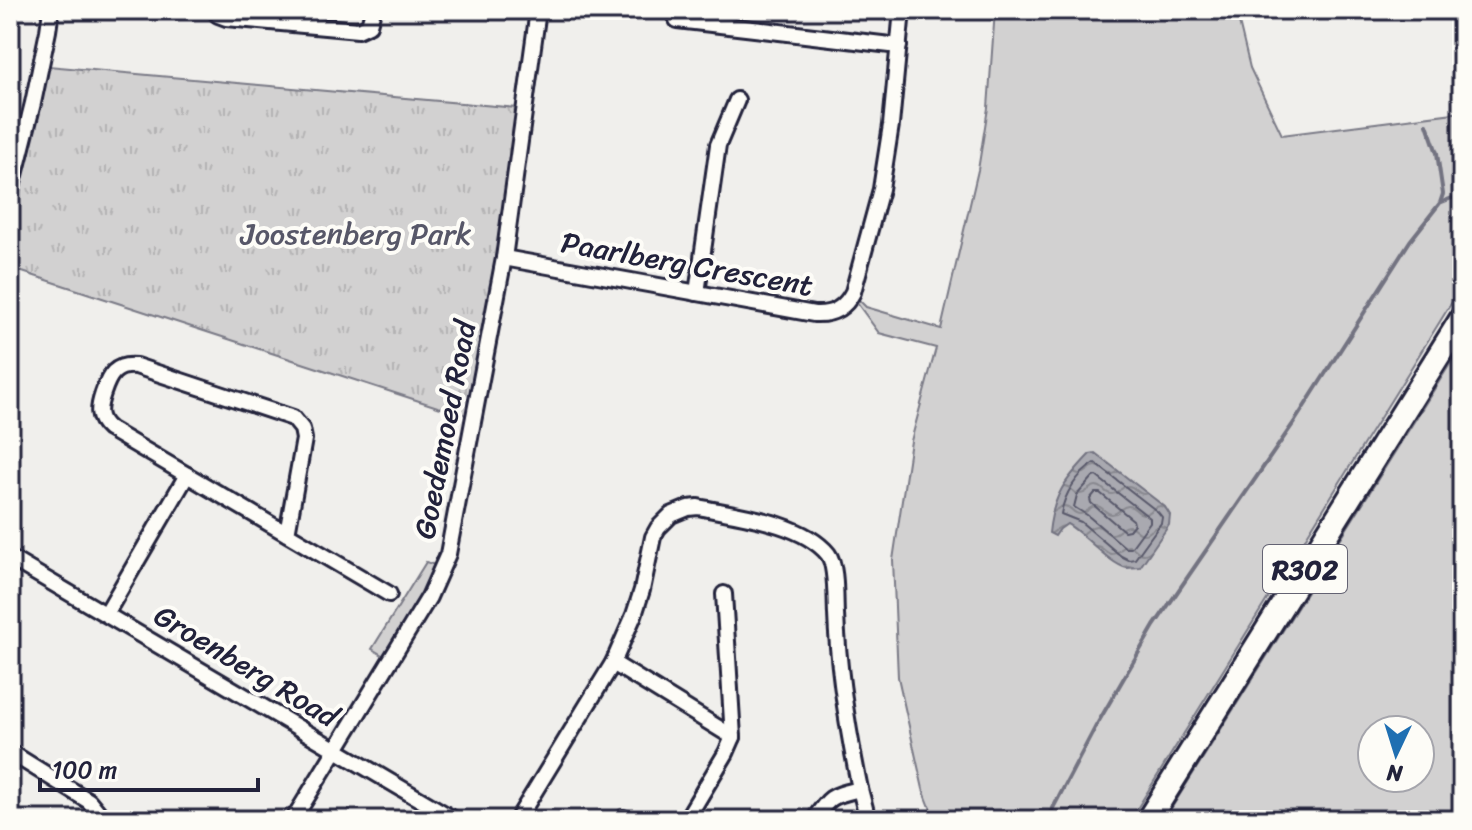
<svg xmlns="http://www.w3.org/2000/svg" width="1472" height="830" font-family="Sriracha,sans-serif">
<style>
.grass{fill:#d2d1d1;stroke:#7a7a86;stroke-width:2;fill-rule:evenodd}
.park{fill:url(#park-tufts);stroke:#7a7a86;stroke-width:2}
.water{fill:url(#water-waves);stroke:#737381;stroke-width:2}
.lines{fill:none;stroke-linecap:round;stroke-linejoin:round}
.shore{stroke:#58586a;stroke-width:2}
.stream{stroke:#737381;stroke-width:4}
.street-casing{stroke:#22223b;stroke-width:20}
.primary-casing{stroke:#22223b;stroke-width:28}
.street{stroke:#fdfcf7;stroke-width:14}
.primary{stroke:#fdfcf7;stroke-width:22}
.labels{text-anchor:middle;stroke-width:8;stroke-linejoin:round;paint-order:stroke}
.shield{fill:#fdfcf7;stroke:#646373;stroke-width:2}
.shield-label{font-size:28px;font-weight:bold;fill:#22223b}
.park-label{font-size:30px;fill:#575768;stroke:#fdfcf7}
.street-label{font-size:30px;fill:#22223b;stroke:#fdfcf7}
</style>
<defs>
<pattern id="park-tufts" width="24" height="20" patternUnits="userSpaceOnUse" patternTransform="scale(2)"><rect width="24" height="20" fill="#d2d1d1"/><path d="M3 7l-1-3M5 7V3M7 7l1-3M15 17l-1-3M17 17v-4M19 17l1-3" fill="none" stroke="#b4b3b4"/></pattern>
<pattern id="water-waves" width="16" height="10" patternUnits="userSpaceOnUse" patternTransform="scale(2)"><rect width="16" height="10" fill="#a9a9b0"/><path d="M0 5q4-4 8 0t8 0" fill="none" stroke="#898990"/></pattern>
</defs>
<rect width="100%" height="100%" fill="#f0efec"/>
<filter id="ink" filterUnits="userSpaceOnUse"><feTurbulence type="fractalNoise" baseFrequency=".0125" numOctaves="2"/><feDisplacementMap in="SourceGraphic" scale="16" xChannelSelector="R" yChannelSelector="G"/><feConvolveMatrix kernelMatrix="1 2 1 2 8 2 1 2 1" color-interpolation-filters="sRGB"/></filter>
<g filter="url(#ink)">
<!-- grass -->
<g class="grass">
<polygon points="995,10 1236,10 1250,68 1282,135 1462,112 1462,286 1130,820 935,820 923,789 898,677 893,560 911,441 936,348 879,333 857,303 859,300 866,307 941,329 978,170 988,108"/>
<path d="M1462,345v475h-298zM1372,730h48v48h-48z"/>
<polygon points="426,562 435,565 430,578 384,656 372,649"/>
</g>
<!-- park -->
<polygon class="park" points="48,66 517,108 495,261 467,415 453,412 10,268 10,221 29,155"/>
<!-- water -->
<path class="water" d="M1095,453l70,54 5,8 -1,10 -29,42c-3,0 -11,1 -13,1 -17,-3 -43,-35 -60,-44l-7,5 -5,7 -6,-3c4,-38 16,-53 41,-79z"/>
<g class="lines">
<!-- shore -->
<g class="shore">
<path d="M1095,463l63,49 4,5 -1,6 -26,36 -6,1 -8,-4 -40,-34 -20,-8c3,-20 17,-41 34,-51z"/>
<polygon points="1096,476 1150,518 1150,522 1131,548 1126,548 1087,515 1074,507 1077,495 1093,477"/>
<polygon points="1095,493 1100,493 1133,520 1134,524 1129,530 1124,531 1091,503 1090,499"/>
</g>
<!-- stream -->
<g class="stream">
<polyline points="1442,202 1462,194"/>
<polyline points="1050,820 1051,812 1096,726 1154,626 1295,421 1410,241 1440,203 1443,194 1437,153 1427,124"/>
</g>
<!-- street casing -->
<g class="street-casing">
<g id="street">
<polyline points="214,10 218,15 226,18 358,30 369,25 373,10"/>
<polyline points="677,20 899,46"/>
<polyline points="10,195 33,103 48,31 51,10"/>
<path d="M504,258l310,56c19,1 31,-6 39,-22l28,-103 10,-64 11,-115"/>
<polyline points="697,293 718,145 737,100"/>
<path d="M287,534l17,-95 -2,-10 -9,-11 -157,-52c-21,-2 -27,9 -33,27 -5,15 -7,25 6,36l280,165"/>
<polyline points="10,558 455,820"/>
<polyline points="106,614 187,475"/>
<polyline points="613,663 733,737"/>
<polyline points="10,752 89,801 98,812 102,820"/>
<polyline points="860,789 868,820"/>
<polyline points="623,818 627,820"/>
<polyline points="293,820 429,597 448,554 504,258 538,10"/>
<path d="M517,820l96,-157 21,-48 8,-25 11,-53 5,-9 13,-13 17,-7 10,-1c38,8 104,15 130,47 9,12 7,44 8,60 2,59 12,117 24,175 -28,7 -30,6 -46,31"/>
<polyline points="686,820 726,753 733,737 724,594"/>
</g>
</g>
<!-- primary casing -->
<g class="primary-casing">
<polyline id="primary" points="1148,820 1462,318"/>
</g>
<!-- street -->
<use href="#street" class="street"/>
<!-- primary -->
<use href="#primary" class="primary"/>
</g>
</g>
<g class="labels">
<!-- shield labels -->
<rect class="shield" x="1263" y="545" width="84" height="48" rx="6"/>
<g class="shield-label">
<text x="1305" y="579">R302</text>
</g>
<!-- park labels -->
<g class="park-label">
<text x="356" y="244">Joostenberg Park</text>
</g>
<!-- street labels -->
<g class="street-label">
<text transform="translate(687 264) rotate(10)" y="10">Paarlberg Crescent</text>
<text transform="translate(445 430) rotate(-79)" y="10">Goedemoed Road</text>
<text transform="translate(246 666) rotate(31)" y="10">Groenberg Road</text>
</g>
</g>
<!-- margin -->
<rect width="1472" height="830" fill="none" stroke="#fdfcf7" stroke-width="40"/>
<rect x="20" y="20" width="1432" height="790" fill="none" stroke="#22223b" stroke-width="3" filter="url(#ink)"/>
<!-- north arrow -->
<g transform="translate(1396 754) rotate(184)"><circle r="38" fill="#fdfcf7" stroke="#a5a5ac" stroke-width="2"/>
<path d="M0-6L14 30L0 20L-14 30Z" fill="#1f6fb2"/>
<text y="-12" font-size="22" font-weight="bold" text-anchor="middle" fill="#22223b">N</text>
</g>
<!-- scale -->
<path d="M40 778v12h218v-12" fill="none" stroke="#22223b" stroke-width="4"/>
<text x="52" y="778" font-size="24" fill="#22223b" stroke="#fdfcf7" stroke-width="6" paint-order="stroke">100 m</text>
</svg>
